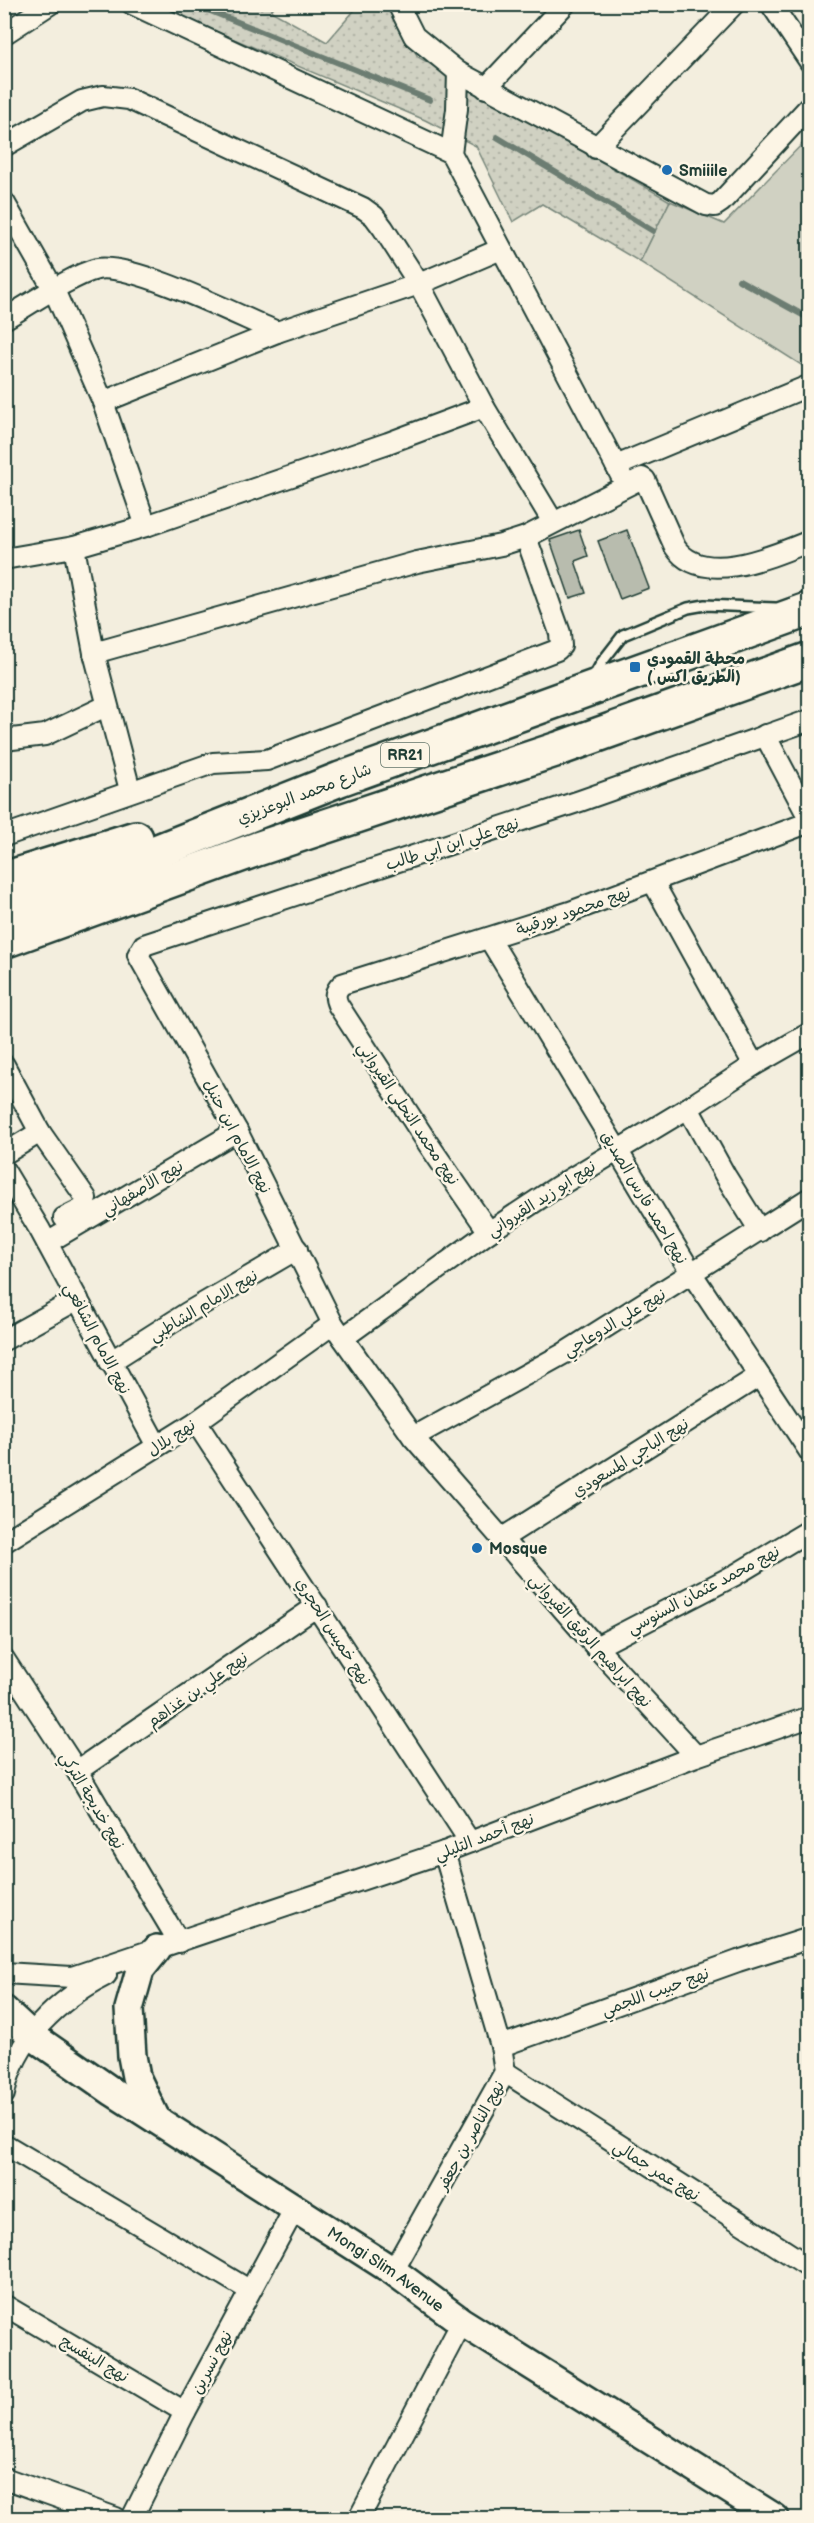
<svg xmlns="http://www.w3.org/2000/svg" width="814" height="2523" font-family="'Balsamiq Sans','Playpen Sans Arabic',sans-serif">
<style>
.grass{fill:url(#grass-dots);stroke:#78877b;stroke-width:1.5}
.pitch{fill:#d0d1c2;stroke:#78877b;stroke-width:1.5}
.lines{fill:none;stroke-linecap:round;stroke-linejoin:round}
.stream{stroke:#6c7d72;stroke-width:6}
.building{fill:#b8bcae;stroke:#1f3d34;stroke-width:1.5}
.lane-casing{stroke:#1f3d34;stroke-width:14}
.street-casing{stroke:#1f3d34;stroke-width:24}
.secondary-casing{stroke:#1f3d34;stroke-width:32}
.highway-casing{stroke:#1f3d34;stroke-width:38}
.lane{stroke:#fcf5e5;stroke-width:9}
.street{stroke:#fcf5e5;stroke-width:20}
.secondary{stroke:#fcf5e5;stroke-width:27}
.highway{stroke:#fcf5e5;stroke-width:33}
.poi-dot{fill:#1f6fb2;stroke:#fcf5e5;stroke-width:2}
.labels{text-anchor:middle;stroke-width:5;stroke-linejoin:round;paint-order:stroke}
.shield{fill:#fcf5e5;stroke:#617469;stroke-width:1.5}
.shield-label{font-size:15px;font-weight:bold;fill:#1f3d34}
.poi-label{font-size:16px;font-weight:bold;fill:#1f3d34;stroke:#fcf5e5;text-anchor:start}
.street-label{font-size:16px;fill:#1f3d34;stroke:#fcf5e5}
</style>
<defs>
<pattern id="grass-dots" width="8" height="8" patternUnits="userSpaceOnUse" patternTransform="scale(1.5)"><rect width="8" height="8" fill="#d0d1c2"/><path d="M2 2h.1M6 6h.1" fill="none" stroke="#b2b4a7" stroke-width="1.8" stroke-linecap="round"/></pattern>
</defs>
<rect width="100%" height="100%" fill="#f3eede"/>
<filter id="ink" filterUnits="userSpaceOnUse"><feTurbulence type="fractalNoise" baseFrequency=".0167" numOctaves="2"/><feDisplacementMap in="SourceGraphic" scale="12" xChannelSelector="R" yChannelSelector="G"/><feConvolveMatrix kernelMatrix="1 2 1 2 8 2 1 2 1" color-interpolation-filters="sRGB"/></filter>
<g filter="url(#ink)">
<!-- grass -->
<polygon class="grass" points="154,5 275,5 271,11 327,42 359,5 388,5 418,57 670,201 640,262 542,204 513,222 476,146 425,120"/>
<!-- pitch -->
<polygon class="pitch" points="809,137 809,370 640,262 670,201 724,224"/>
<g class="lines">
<!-- stream -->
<g class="stream">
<polyline points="193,4 430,100"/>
<polyline points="4,8 11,4"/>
<polyline points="497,137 653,231"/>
<polyline points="739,280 810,319"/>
</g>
</g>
<!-- building -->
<g class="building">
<polygon points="579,530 588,556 575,561 586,593 570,598 550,540"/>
<polygon points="627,530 649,588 620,599 598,541"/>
</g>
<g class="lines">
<!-- lane casing -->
<g class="lane-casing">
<polyline id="lane" points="593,678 602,662 623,635 688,608 705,605 775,608"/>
</g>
<!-- street casing -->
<g class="street-casing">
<g id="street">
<polyline points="132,4 451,153"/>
<polyline points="398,4 414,36 458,72 706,205 715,206 721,202 810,106"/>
<polyline points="771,4 810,62"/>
<polyline points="4,34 50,4"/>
<polyline points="458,72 457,109 451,153 626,485"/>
<polyline points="486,88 565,4"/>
<polyline points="4,146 82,101 103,96 129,99 363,208 374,216 383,228 419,284 484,407 553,522"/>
<polyline points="596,148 734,4"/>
<polyline points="4,202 54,290 103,402 146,526"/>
<path d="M4,319c23,-13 68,-44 93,-50 35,-7 142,47 180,63"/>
<polyline points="103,402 277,332 419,284 501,249"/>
<polyline points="616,466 808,386"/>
<polyline points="74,547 94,653 130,790"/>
<polyline points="4,559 74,547 146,526 388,443 484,407"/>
<path d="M94,653l323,-91 84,-17 25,-8 116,-59 3,2 30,67c27,41 100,8 135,-6"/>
<polyline points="765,735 810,820"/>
<polyline points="4,740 45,735 106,706"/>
<polyline points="4,836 213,763 267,760 557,650 561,646 560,633 526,537"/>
<polyline points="653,882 754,1065"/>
<polyline points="489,938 692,1274 810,1452"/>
<polyline points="4,1065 40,1132 86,1198 84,1208 64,1218"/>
<polyline points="688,1108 725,1175 760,1231"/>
<polyline points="4,1154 40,1132"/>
<polyline points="4,1170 40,1230 157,1446"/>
<path d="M489,1232l-60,-87 -91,-140c-4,-9 -3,-14 4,-21l228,-72 240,-90"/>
<polyline points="47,1243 237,1131"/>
<polyline points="343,1338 489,1232 557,1187 688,1108 754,1065 810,1033"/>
<polyline points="4,1340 78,1299"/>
<polyline points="110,1362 187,1313 297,1249"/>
<polyline points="196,1422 470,1842"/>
<polyline points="413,1437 563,1354 810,1198"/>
<polyline points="501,1539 759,1376"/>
<polyline points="4,1542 196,1422 333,1324"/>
<polyline points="596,1647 735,1575 810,1530"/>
<polyline points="4,1659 77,1771 179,1942"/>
<polyline points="696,1756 596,1647 413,1437 333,1324 237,1131 138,955 144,945 580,801 810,720"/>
<polyline points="77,1771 317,1606"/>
<polyline points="4,1973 72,1977 444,1852 696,1756 810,1717"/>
<polyline points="501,2046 738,1961 810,1938"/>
<polyline points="505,2072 810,2267"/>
<path d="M4,2094c10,-54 55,-95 102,-119"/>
<polyline points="4,2144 249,2290"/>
<polyline points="393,2271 505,2072 501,2046 444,1852"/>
<polyline points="4,2305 185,2412"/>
<polyline points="4,2478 116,2518"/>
<polyline points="132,2518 185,2412 295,2208"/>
<polyline points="359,2518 462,2322"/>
</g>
</g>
<!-- secondary casing -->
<g class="secondary-casing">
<g id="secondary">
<path id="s1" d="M4,2010l27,25 82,57 280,179 69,51 313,196"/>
<polyline points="156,2119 136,2077 132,2056 129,2009 140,1970 157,1949"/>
</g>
</g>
<!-- highway casing -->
<g class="highway-casing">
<g id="highway">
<polyline points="4,879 136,838"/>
<polyline points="4,912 340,779 810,609"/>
<polyline points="4,941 257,849 558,749 810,659"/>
</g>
</g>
<!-- lane -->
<use href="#lane" class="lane"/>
<!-- street -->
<use href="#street" class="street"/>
<!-- secondary -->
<use href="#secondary" class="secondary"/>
<!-- highway -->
<use href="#highway" class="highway"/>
</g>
</g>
<!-- markers -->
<g class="poi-dot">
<circle cx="667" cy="170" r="6"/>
<rect x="629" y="661" width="12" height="12" rx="3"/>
<circle cx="477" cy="1548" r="6"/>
</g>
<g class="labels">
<!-- shield labels -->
<rect class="shield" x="381" y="743" width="48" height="24" rx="4.5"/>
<g class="shield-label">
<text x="405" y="760">RR21</text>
</g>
<!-- poi labels -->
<g class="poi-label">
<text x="679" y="176">Smiiile</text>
<text x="647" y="664">محطة القمودي<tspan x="647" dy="18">( الطريق اكس)</tspan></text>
<text x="489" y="1554">Mosque</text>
</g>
<!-- street labels -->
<g class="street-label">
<text transform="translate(304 793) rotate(-21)" y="6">شارع محمد البوعزيزي</text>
<text transform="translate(452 843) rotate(-18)" y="6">نهج علي ابن ابي طالب</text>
<text transform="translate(573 910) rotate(-19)" y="6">نهج محمود بورقيبة</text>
<text transform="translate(409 1113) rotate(56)" y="6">نهج محمد النحلي القيرواني</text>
<text transform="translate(238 1136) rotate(62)" y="6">نهج الامام ابن حنبل</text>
<text transform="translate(142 1187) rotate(-31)" y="6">نهج الأصفهاني</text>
<text transform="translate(645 1197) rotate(59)" y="6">نهج احمد فارس الصديق</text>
<text transform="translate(541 1198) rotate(-33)" y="6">نهج ابو زيد القيرواني</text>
<text transform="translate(203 1305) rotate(-31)" y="6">نهج الامام الشاطبي</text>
<text transform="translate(614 1322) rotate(-31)" y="6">نهج علي الدوعاجي</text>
<text transform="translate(98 1338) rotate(62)" y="6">نهج الامام الشافعي</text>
<text transform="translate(171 1437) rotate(-33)" y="6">نهج بلال</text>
<text transform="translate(630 1457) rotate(-32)" y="6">نهج الباجي المسعودي</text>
<text transform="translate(703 1589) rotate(-28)" y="6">نهج محمد عثمان السنوسي</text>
<text transform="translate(334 1631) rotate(57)" y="6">نهج خميس الحجري</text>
<text transform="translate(591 1640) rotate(48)" y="6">نهج ابراهيم الرقيق القيرواني</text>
<text transform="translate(197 1689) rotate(-35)" y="6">نهج علي بن غذاهم</text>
<text transform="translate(93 1800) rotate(59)" y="6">نهج خديجة التركي</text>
<text transform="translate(484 1836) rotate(-21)" y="6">نهج أحمد التليلي</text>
<text transform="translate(655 1991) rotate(-20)" y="6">نهج حبيب اللجمي</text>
<text transform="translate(470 2135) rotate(-61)" y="6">نهج الناصر بن جعفر</text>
<text transform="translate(657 2170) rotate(32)" y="6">نهج عمر جمالي</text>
<text dy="6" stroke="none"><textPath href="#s1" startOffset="462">Mongi Slim Avenue</textPath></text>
<text transform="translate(95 2358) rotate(31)" y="6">نهج البنفسج</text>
<text transform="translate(211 2362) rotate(-62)" y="6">نهج نسرين</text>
</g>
</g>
<!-- margin -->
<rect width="814" height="2523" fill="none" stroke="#fcf5e5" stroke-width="24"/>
<rect x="12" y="12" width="790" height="2499" fill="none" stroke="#1f3d34" stroke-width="2" filter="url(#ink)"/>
</svg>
